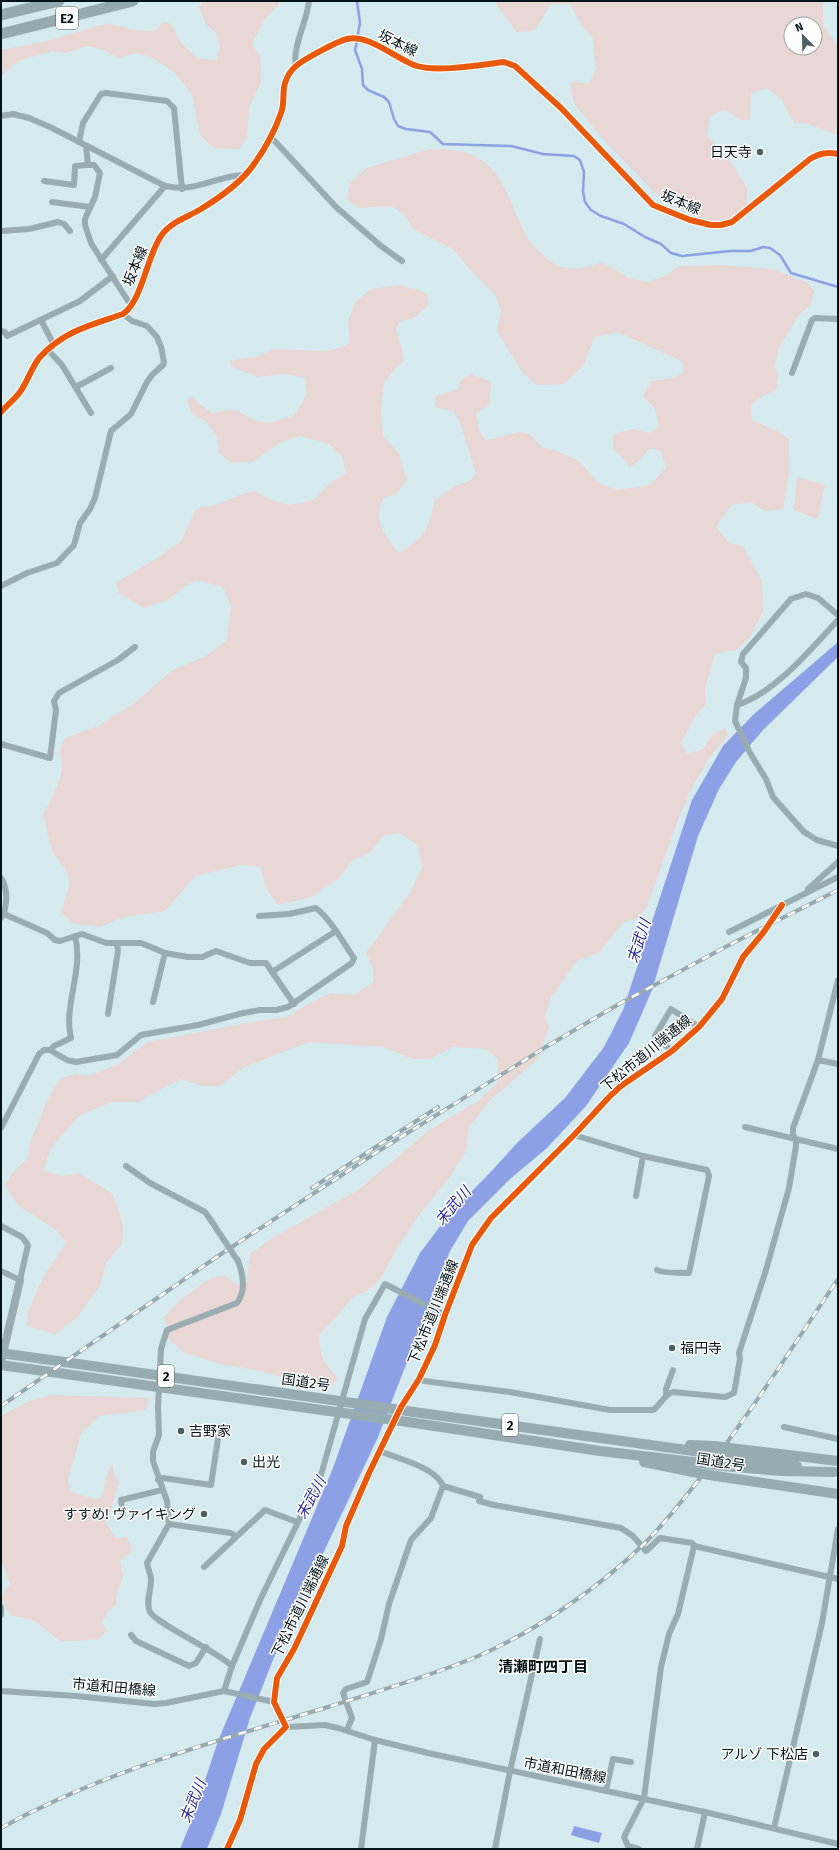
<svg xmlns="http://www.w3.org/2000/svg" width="839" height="1850" font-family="'Fira Sans','Noto Sans JP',sans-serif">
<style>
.green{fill:#e8d7d4;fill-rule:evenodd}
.water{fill:#8ea0e5}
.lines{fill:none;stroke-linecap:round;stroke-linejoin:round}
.stream{stroke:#8ea0e5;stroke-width:2.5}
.minor{stroke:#98acb1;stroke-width:6}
.tertiary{stroke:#98acb1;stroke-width:8}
.trunk{stroke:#96acb1;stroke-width:10}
.motorway{stroke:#95aaae;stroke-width:11}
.rail-casing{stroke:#97a9ae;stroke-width:4}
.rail{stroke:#fff;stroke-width:2.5;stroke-dasharray:8;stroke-linecap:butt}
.minor-bridge{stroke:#98acb1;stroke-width:6}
.trunk-bridge{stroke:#96acb1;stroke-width:10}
.cycleway-casing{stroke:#fff;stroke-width:8}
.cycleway{stroke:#e8590c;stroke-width:6}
.poi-dot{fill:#4b5e63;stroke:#fff;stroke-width:1.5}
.labels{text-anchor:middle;stroke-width:3;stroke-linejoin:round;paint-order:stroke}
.shield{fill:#fff;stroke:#4d5a5d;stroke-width:1}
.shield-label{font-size:13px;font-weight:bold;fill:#011317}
.street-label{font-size:14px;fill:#011317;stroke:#fff}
.poi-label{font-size:14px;fill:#011317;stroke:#fff;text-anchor:end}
.water-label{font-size:15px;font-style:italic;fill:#2a2a99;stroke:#fff}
.neighbourhood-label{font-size:15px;font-weight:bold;fill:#011317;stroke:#fff}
</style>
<rect width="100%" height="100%" fill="#d4eaef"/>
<!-- green -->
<g class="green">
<polygon points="203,1 279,1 279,5 265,19 252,44 260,56 261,82 249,108 247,138 239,149 213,148 200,135 192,95 175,73 151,57 137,53 119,58 103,50 88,46 67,53 52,51 18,61 1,76 1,50 47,41 107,23 135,30 154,31 163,22 171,24 182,44 199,59 217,60 220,46 217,34 206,24 199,7"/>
<path d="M496,1h330l-3,4v20l15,21v89l-32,-12h-12l-13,-24 -14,-11 -16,5 -1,27h-9l-17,-11 -14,8 -3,19 27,30 13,22v18l-19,13 -15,2 -21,-6 -28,-13 -64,-66 -26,-33 -3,-14 1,-8 17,3 7,-15 -3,-30 -12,-15 -11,-20h-19l-17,27 -17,1 -20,-26zM791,24h24v24h-24z"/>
<path d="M430,149c17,1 36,0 50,10 27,18 33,54 48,80 4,6 10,11 15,16 18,18 37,16 59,7l27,16 18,4 18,-6 14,-10 39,-1 55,4 35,14 6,8 -3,14 -13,11 -19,32 -4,18 3,9 -2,16 -12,4 -13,10 1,15 25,11 12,8 1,29 -7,41 -19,2 -13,-9 -19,3 -16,21 13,17 14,3 19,35 1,31 -13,25 -14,14h-10l-11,4 -10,33 1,16 -10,11 -15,28 6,11 16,-5 9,-14 13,-7 3,7c-43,45 -58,113 -81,171l-7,11 -18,6 -22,29 -23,9 -27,38 -5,19 4,9 -11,32 -49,42 -20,26 -3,24 -17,27 -31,38 -22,34 -14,26 -13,14 -19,9 -13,18 -18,18c1,22 4,27 19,43l-5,7 -31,-2 -42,-12 -43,-8 -32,-10 -16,-14 -5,-22 17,-18 32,-22 13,-1 11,9 10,-4 3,-27 22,-16 86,-48 73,-61 47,-28 19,-18 1,-24 -12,-10 -34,-2 -22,12h-17l-30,-12 -74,-5 -65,25 -24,19h-19l-21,-7 -42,23h-27l-32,14 -28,32 -8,22 18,6 18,-3 34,21 10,31 -1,19 -16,19 -6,23 -22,30 -23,18 -28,-8 1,-15 16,-35 22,-33 -10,-13 -37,-24 -14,-20 7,-13 16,-15 2,-15 17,-43 14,-22 14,-4 14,2 30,-12 18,-15 11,-7 109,-21 30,-4 23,-14 21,-10 23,2 19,-13v-14l-7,-15 45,-62 11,-24 -4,-21 -18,-13 -17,3 -13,17 -17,7 -15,19 -27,18 -33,8 -12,-17 -6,-21 -19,-2 -46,11 -30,35 -41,6 -24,10 -28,-4 -11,-11 8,-25 -1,-13 -16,-23 -9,-36c6,-11 19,-35 19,-47 0,-16 -6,-12 3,-30l33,-12 38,-24 35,-31 35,-15 21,-16 4,-33 -8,-20 -27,-7 -12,7 -16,13 -24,8 -25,-15 -3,-10 44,-27 21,-15 15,-32 19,-4 30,-12 10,-2 16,9 18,5 25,-5 17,-18 15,-9 -4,-16 -13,-13 -29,-8 -21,7 -26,19 -23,1 -11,-11 -3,-18 -10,-13 -14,-7 -5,-14 5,-4 9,9 11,8 16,-3 9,1 17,9 15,3 25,-7 13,-22 -2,-16 -20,-4 -28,3 -25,-10 -3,-6 30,-5 14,-7 53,2 17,-4 7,-6 -2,-20 7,-19 16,-13 29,-4 27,8 2,12 -15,13 -15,4 -3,8 6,18 2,13 -9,8 -11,14 -3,25 2,28 16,18 8,26 -11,14 -12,4c-13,21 2,39 15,55 25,-16 30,-22 35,-52l21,-15 15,-5 6,-8 -16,-50 -6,-11 -19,-5 1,-11 22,-7 2,-9 11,-6 20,8 -2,24 -13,7 3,17 7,10 34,-8 10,2 12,13 15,4 22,10 20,22 19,7 32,-5 16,-17 -5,-17 -11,-3 -8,10 -12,9 -17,-19v-14l20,-5 17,4 9,-6 -4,-19 -12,-12 8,-15 22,-3 10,-5v-11l-65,-30 -23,5 -12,29 -19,18 -27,1 -15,-13 -25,-41 4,-20 -5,-15 -24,-24 -19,-23 -40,-20 -9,-15 -13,-8 -32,2 -12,-9 3,-16 17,-15z"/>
<polygon points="797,477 825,485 818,519 794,510"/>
<polygon points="52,1395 149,1398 146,1410 100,1416 81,1433 68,1481 71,1492 95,1499 102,1497 107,1474 112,1462 115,1476 119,1482 107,1524 116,1538 127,1537 133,1550 120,1560 123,1576 116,1597 117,1604 107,1612 102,1623 107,1630 99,1639 61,1642 35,1621 10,1615 1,1597 10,1584 1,1560 1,1416 29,1401"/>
</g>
<!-- water -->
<g class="water">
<polygon points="838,642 838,657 763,730 736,762 719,789 698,836 652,990 629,1043 586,1106 547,1148 510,1179 468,1221 450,1251 378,1437 275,1655 250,1718 221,1814 207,1849 180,1849 191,1822 218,1741 333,1468 387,1317 420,1253 450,1213 486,1177 517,1143 565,1098 604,1047 623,1010 692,800 723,746 754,714"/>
<polygon points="574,1826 602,1833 599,1843 571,1835"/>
</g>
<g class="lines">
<!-- stream -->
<g class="stream">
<polyline points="357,1 360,23 358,34"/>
<polyline points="357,42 355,50 362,69 363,85 368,90 384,97 389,102 394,119 398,126 406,129 430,132 443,144 511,146 543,154 574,156 580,160 584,172 583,191 585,202 591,210 601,216 624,224 645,237 661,244 671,253 682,256 730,251 751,251 763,247 770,248 780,255 791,273 838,287"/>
</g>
<!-- minor -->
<g class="minor">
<path d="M296,66c-4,-19 11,-44 13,-65"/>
<path d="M1,116l12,-2 16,4 23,10 113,58c32,7 50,-10 79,-11"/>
<polyline points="270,136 336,207 381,246 402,261"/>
<polyline points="79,142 83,123 101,94 106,93 167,101 174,108 182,189"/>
<polyline points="86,146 88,165 94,165 100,173 95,197 85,219 85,225 91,243 128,301 132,303"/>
<polyline points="44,181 74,185 75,166 88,165"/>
<polyline points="52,202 90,207"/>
<polyline points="1,231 29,229 58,222 64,224 70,231"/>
<polyline points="101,260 165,186"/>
<polyline points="41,320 54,345"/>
<polyline points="1,331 5,332 7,336 80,301 113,276"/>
<polyline points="48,350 62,365 91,413"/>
<polyline points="792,373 812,320 815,318 838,319"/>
<polyline points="76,387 111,368"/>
<path d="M1,412c6,-7 14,-13 19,-20 8,-11 11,-24 20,-35 24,-26 51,-32 83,-43 19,-13 24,-58 38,-78 9,-14 27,-19 40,-27 18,-11 41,-27 53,-45 11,-15 21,-34 27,-51 4,-9 1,-20 4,-30 2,-6 6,-13 11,-17 8,-7 42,-25 51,-27 21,-5 47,18 67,26 21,8 66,0 90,-3l11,4 46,42 92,97 37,15 21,5h10l11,-3 78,-63c10,-6 17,-7 28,-5"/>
<polyline points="1,586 27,573 57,563 74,545 80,523 90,509 95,498 111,431 131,414 147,382 152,375 163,365 164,362 161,347 157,337 147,326 132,321 123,314"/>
<path d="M838,620c-27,29 -63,73 -101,85l-2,16 15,32 16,26 7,18 31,35 13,8 21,6"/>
<polyline points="737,705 746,678 746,668 741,662 743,654 791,599 806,594 818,598 838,615"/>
<polyline points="1,744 50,758 56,710 54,701 59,693 118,660 135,647"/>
<path d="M1,878c7,10 7,30 0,40"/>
<polyline points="808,889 838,862"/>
<polyline points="4,914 47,933 55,940 60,941 82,934 106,943 141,943 165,953 188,957 202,957 216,951 250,963 266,963 294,1004"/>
<polyline points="729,932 838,877"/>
<polyline points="272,972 336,931"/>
<polyline points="153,1002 165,953"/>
<polyline points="108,1014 118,951 117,944"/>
<path d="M50,1050l4,-4 17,-8c-8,-33 13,-67 4,-102"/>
<polyline points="672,1051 655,1036 671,1009 699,1027"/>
<polyline points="818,1060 838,1064"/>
<polyline points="745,1127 838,1149"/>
<path d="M1,1128l38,-74 5,-4h6l17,10 9,2 41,-7 24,-20 57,-10 45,-12 17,-3h16l12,-3 64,-44 2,-5c-12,-17 -22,-37 -38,-50l-27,6 -30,2"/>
<path d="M574,1135l69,21 64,14 2,6 -20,97c-9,-1 -25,1 -32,-3"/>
<polyline points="126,1166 150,1183 205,1212 210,1219"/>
<polyline points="636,1196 643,1156"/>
<polyline points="1,1226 22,1237 28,1245 20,1280 1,1271"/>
<path d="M161,1349l6,-19 70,-27c9,-12 6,-29 1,-42"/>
<path d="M419,1379l5,2 86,11 100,18h43c8,-5 10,-15 20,-18l52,5 9,-4 6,-34 -1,-6 27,-83 23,-82 7,-42v-6l-3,-5v-7l25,-68 20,-80"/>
<polyline points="666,1394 666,1389 673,1370"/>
<path d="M158,1407l1,28 -6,17v9l14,40 2,23 -22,39c1,5 3,10 4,15 1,10 -6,24 -1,34 7,12 67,39 82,54"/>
<polyline points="784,1427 838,1439"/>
<polyline points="158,1480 163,1478 211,1485 219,1432"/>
<polyline points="443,1486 480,1497 479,1501 494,1505 621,1528 633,1536 646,1551 660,1538 692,1543 694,1546 838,1579"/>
<polyline points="123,1514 121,1500 162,1490"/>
<polyline points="169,1524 231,1533 236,1536"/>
<polyline points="204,1567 265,1510 297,1522"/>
<polyline points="1,1607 1,1615"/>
<polyline points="131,1635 136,1641 189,1666 196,1663 206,1647"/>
<polyline points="1,1691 76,1696 154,1704 166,1703 224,1691 274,1702"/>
<polyline points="224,1691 232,1666 261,1598 321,1475 365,1319 385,1284 445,1315"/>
<polyline points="286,1727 325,1725 338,1728 375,1740 428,1753 705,1812 838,1844"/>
<path d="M347,1730l5,-12 -9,-25 3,-4 21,-7 14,-43 8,-35 22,-64 20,-22 12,-32c-7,-19 -45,-27 -63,-35"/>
<polyline points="606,1790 613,1759 631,1762"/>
<polyline points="774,1828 822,1623 838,1529"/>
<polyline points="227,1849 240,1820 256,1764 264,1749 286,1727 274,1702 277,1678 294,1649 342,1546 346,1526 369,1473 401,1407 419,1379 435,1345 445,1315 472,1245 491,1218 574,1135 611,1095 621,1086 672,1051 699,1027 722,999 743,957 763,933 782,905"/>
<polyline points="361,1849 375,1740"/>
<polyline points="495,1849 510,1771 540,1639"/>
<polyline points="639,1849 628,1846 624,1837 644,1798 661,1667 669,1634 678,1614 694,1546"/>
<polyline points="697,1849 705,1812"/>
</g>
<!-- tertiary -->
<polyline class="tertiary" points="1,1362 20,1280"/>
<!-- trunk -->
<g class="trunk">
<polyline points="1,1353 332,1400"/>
<polyline points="1,1365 329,1411"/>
<polyline points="414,1412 708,1453"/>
<polyline points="408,1422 600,1451 702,1463"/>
<polyline points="690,1445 714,1446"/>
<polyline points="738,1449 838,1461"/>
<polyline points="731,1456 797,1466"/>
<polyline points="644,1462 693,1472"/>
<polyline points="723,1466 781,1471 834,1472"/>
<polyline points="716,1476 838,1494"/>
</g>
<!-- motorway -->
<g class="motorway">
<polyline points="1,15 59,1"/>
<polyline points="1,34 133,1"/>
</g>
<!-- rail casing -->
<g class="rail-casing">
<g id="rail">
<polyline points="312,1188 438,1107"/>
<polyline points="1,1406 221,1254 377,1152 549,1045 619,1004 733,943 838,890"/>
<path d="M1,1828c103,-57 216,-87 327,-121 50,-16 100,-30 148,-50 59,-25 127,-72 172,-117 23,-24 43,-50 63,-76 46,-60 85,-123 127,-185"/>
</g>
</g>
<!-- rail -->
<use href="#rail" class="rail"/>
<!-- minor-bridge -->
<g class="minor-bridge">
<polyline points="210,1219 238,1261"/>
<polyline points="158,1407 161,1349"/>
</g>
<!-- trunk-bridge -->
<g class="trunk-bridge">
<polyline points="332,1400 414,1412"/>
<polyline points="329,1411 408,1422"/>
<polyline points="714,1446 738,1449"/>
<polyline points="708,1453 731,1456"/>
<polyline points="702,1463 723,1466"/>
<polyline points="693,1472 716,1476"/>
</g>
<!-- cycleway casing -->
<g class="cycleway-casing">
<g id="cycleway">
<path d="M1,412c6,-7 14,-13 19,-20 8,-11 11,-24 20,-35 24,-26 51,-32 83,-43 19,-13 24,-58 38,-78 9,-14 27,-19 40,-27 18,-11 41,-27 53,-45 11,-15 21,-34 27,-51 4,-9 1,-20 4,-30 2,-6 6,-13 11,-17 8,-7 42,-25 51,-27 21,-5 47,18 67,26 21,8 66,0 90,-3l11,4 46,42 92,97 37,15 21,5h10l11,-3 78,-63c10,-6 17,-7 28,-5"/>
<polyline points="227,1849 240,1820 256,1764 264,1749 286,1727 274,1702 277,1678 294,1649 342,1546 346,1526 369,1473 401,1407 419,1379 435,1345 445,1315 472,1245 491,1218 574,1135 611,1095 621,1086 672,1051 699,1027 722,999 743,957 763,933 782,905"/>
</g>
</g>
<!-- cycleway -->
<use href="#cycleway" class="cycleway"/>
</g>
<!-- markers -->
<g class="poi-dot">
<circle cx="760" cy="152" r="4"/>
<circle cx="672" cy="1348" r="4"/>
<circle cx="181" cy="1431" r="4"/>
<circle cx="244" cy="1462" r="4"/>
<circle cx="204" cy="1514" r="4"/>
<circle cx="816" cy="1754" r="4"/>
</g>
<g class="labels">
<!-- shield labels -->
<g class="shield">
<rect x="56" y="7" width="22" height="22" rx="3"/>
<rect x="158" y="1365" width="16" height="22" rx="3"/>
<rect x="502" y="1414" width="16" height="22" rx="3"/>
</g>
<g class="shield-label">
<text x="67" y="23">E2</text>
<text x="166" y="1381">2</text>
<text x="510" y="1430">2</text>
</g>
<!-- street labels -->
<g class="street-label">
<text transform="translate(398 43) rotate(26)" y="5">坂本線</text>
<text transform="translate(681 202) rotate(22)" y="5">坂本線</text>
<text transform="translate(135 266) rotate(-68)" y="5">坂本線</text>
<text transform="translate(646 1053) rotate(-39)" y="5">下松市道川端通線</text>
<text transform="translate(433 1312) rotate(-68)" y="5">下松市道川端通線</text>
<text transform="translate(306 1382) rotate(8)" y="5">国道2号</text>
<text transform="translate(721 1462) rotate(9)" y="5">国道2号</text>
<text transform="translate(300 1606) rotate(-64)" y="5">下松市道川端通線</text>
<text transform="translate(114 1687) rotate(5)" y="5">市道和田橋線</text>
<text transform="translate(565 1770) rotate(11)" y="5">市道和田橋線</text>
</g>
<!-- poi labels -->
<g class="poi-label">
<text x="752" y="157">日天寺</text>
<text x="680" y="1353" text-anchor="start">福円寺</text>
<text x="189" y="1436" text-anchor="start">吉野家</text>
<text x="252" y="1467" text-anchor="start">出光</text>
<text x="196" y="1519">すすめ! ヴァイキング</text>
<text x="808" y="1759">アルゾ 下松店</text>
</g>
<!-- water labels -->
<g class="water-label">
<text transform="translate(639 941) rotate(-72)" y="5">末武川</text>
<text transform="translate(453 1206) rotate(-49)" y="5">末武川</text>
<text transform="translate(311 1498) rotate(-61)" y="5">末武川</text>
<text transform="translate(193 1801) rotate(-68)" y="5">末武川</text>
</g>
<!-- neighbourhood labels -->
<g class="neighbourhood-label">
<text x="543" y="1672">清瀬町四丁目</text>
</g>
</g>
<!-- border -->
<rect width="839" height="1850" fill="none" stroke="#011317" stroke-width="4"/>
<!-- north arrow -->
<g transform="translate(803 36) rotate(337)"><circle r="19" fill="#ffffff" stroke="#99a1a2"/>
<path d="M0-3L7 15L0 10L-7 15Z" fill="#4b5e63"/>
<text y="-6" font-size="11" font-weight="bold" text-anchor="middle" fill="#011317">N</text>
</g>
</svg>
